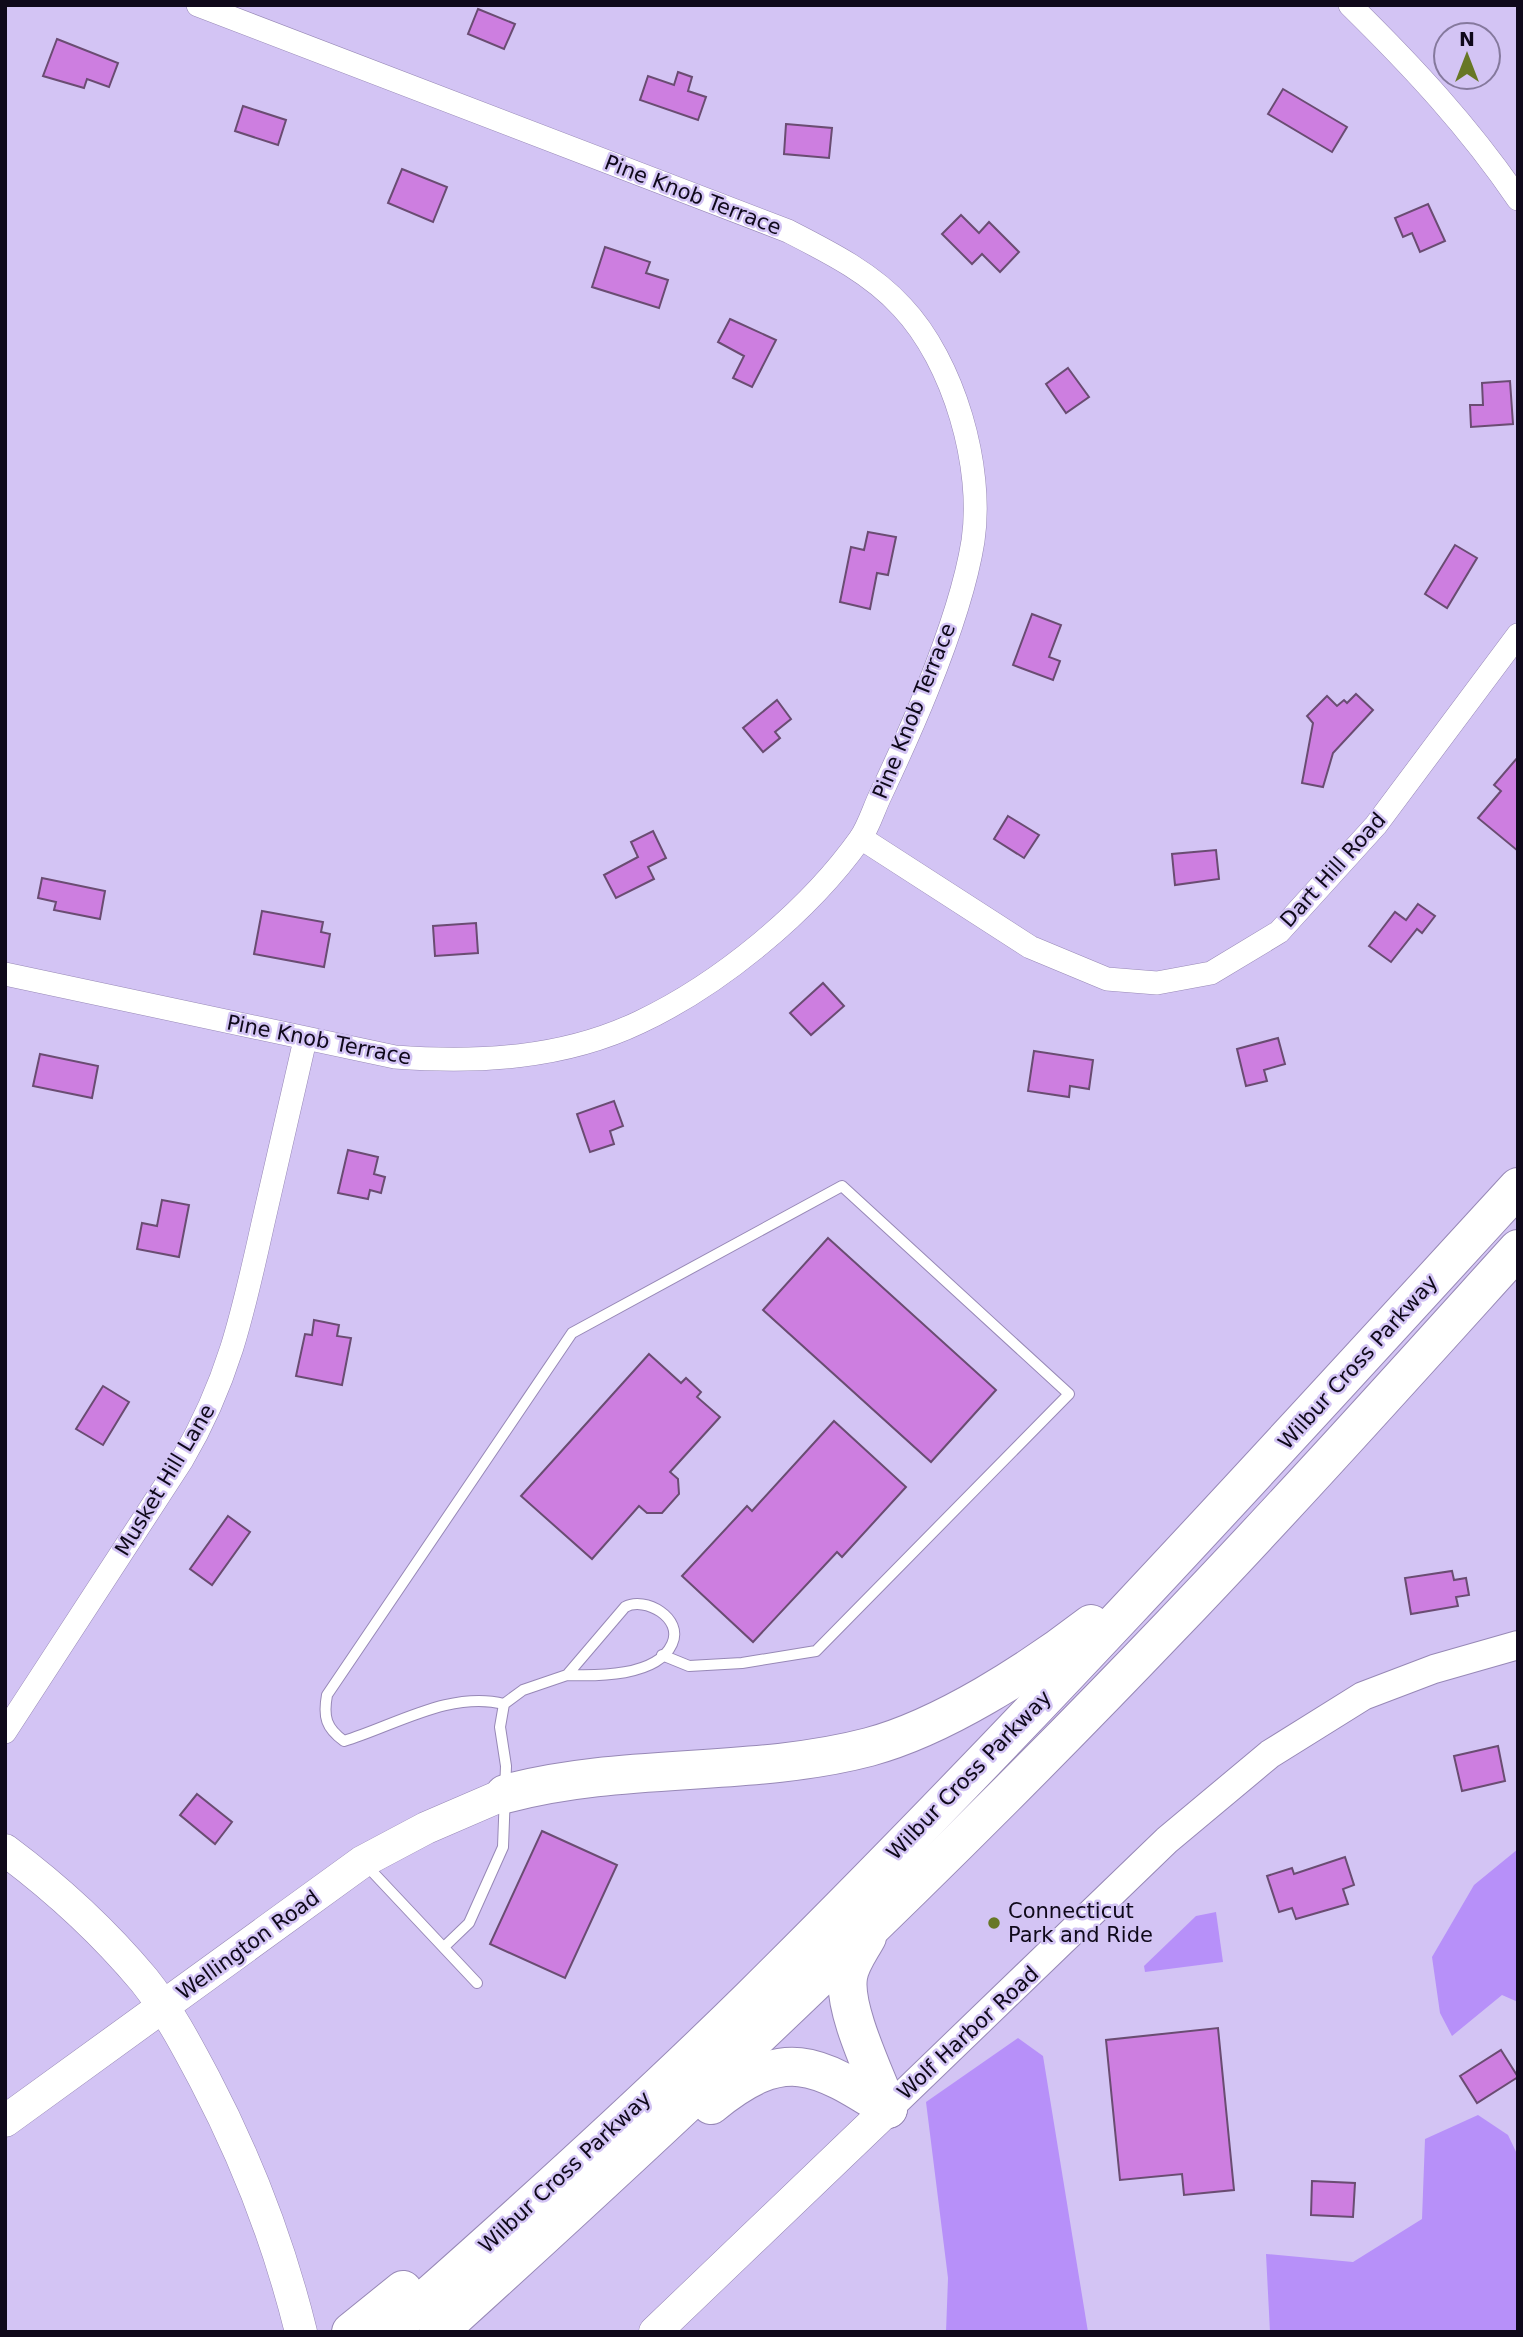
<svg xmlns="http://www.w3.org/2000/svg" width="1523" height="2337" font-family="'DejaVu Sans',sans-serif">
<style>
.green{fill:#b790f9}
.building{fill:#cd7ee0;stroke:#6a4c72;stroke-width:2}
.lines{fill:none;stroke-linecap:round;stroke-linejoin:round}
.service-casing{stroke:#9788b6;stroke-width:12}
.minor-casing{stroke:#9788b6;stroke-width:24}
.tertiary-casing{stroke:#9788b6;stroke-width:30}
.secondary-casing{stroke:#9788b6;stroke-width:33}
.motorway-casing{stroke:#9788b6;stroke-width:40}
.service{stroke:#fff;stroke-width:10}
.minor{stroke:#fff;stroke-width:23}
.tertiary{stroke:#fff;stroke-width:28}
.secondary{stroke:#fff;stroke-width:32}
.motorway{stroke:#fff;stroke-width:38}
.poi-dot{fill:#677725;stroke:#d3c4f4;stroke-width:2.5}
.labels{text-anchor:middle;stroke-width:5;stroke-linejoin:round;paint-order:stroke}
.street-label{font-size:21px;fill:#0f091a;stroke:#d3c4f4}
.poi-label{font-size:21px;fill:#0f091a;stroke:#d3c4f4;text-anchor:start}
</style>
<rect width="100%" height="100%" fill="#d3c4f4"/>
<!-- green -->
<g class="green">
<polygon points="1518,1849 1518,2002 1502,1995 1452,2036 1440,2013 1432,1957 1474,1885"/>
<polygon points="1216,1912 1223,1962 1145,1972 1144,1966 1196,1916"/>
<polygon points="1018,2038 1043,2056 1088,2332 946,2332 948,2278 926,2102"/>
<polygon points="1478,2115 1508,2135 1518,2156 1518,2332 1270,2332 1266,2254 1353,2262 1422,2219 1425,2139"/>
</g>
<!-- building -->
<g class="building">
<polygon points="478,9 515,24 504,49 468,34"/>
<polygon points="57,39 118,63 109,87 87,79 84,88 43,76"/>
<polygon points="678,72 692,77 688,91 706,97 698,120 640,100 648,76 674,85"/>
<polygon points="1283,89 1347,127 1332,152 1268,114"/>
<polygon points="243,106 286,120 278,145 235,131"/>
<polygon points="786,124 832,128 829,158 784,154"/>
<polygon points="402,169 447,187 433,222 388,203"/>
<polygon points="1428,204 1445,241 1420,252 1412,233 1403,237 1395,218"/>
<polygon points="961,215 979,233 989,222 1019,252 1000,272 982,254 972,264 942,234"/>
<polygon points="605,247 650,262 646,273 668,280 659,308 592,287"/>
<polygon points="730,319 776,340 752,387 733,378 744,356 718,342"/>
<polygon points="1068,368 1089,397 1066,413 1046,384"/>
<polygon points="1510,381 1513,424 1471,427 1470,405 1483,405 1482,383"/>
<polygon points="868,532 896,537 888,575 877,573 870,609 840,602 851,547 864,550"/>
<polygon points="1455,545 1477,558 1447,608 1425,594"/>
<polygon points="1032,614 1061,625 1049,657 1060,661 1053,680 1013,665"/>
<polygon points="1356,694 1373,710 1333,753 1323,787 1302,783 1313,723 1307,716 1327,696 1337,706 1344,700 1347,703"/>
<polygon points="777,700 791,719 775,732 780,738 763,752 743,728"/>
<polygon points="1518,757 1518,851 1478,818 1501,791 1494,785"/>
<polygon points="1008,816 1039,835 1024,858 994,839"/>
<polygon points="653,831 666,858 648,867 654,879 616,898 604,875 638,857 631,842"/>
<polygon points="1216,850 1219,879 1175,885 1172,854"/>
<polygon points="42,878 105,891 100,919 54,910 56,902 38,898"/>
<polygon points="1418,904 1435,916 1422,933 1417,929 1391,962 1369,946 1395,912 1406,920"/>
<polygon points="262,911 323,922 321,932 330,934 324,967 254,954"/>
<polygon points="476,923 478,953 435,956 433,926"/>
<polygon points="823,983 844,1006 811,1035 790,1013"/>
<polygon points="1278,1038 1285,1064 1264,1070 1267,1081 1246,1086 1237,1049"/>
<polygon points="1034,1051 1093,1060 1089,1089 1070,1086 1069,1097 1028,1091"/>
<polygon points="40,1054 98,1066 92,1098 33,1086"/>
<polygon points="614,1101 623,1126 610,1131 614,1144 590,1152 577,1114"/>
<polygon points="348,1150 378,1157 374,1174 385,1177 381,1193 370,1190 368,1199 338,1193"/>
<polygon points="162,1200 189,1205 179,1257 137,1249 142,1223 157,1226"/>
<polygon points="828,1238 996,1390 931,1462 763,1310"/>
<polygon points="314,1320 339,1325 337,1336 351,1338 342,1385 296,1376 305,1334 312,1335"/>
<polygon points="649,1354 681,1383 686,1378 701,1392 697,1397 720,1417 670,1472 678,1479 679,1494 662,1513 647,1513 639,1506 592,1559 521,1496"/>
<polygon points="103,1386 129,1402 103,1445 76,1429"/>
<polygon points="834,1421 906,1487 842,1557 837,1552 753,1642 682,1576 747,1506 752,1511"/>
<polygon points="228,1516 250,1532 212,1585 190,1569"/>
<polygon points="1452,1571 1454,1580 1466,1578 1469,1595 1456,1597 1458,1606 1411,1614 1405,1578"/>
<polygon points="1498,1746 1505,1781 1462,1791 1454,1756"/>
<polygon points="197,1794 232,1822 215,1844 180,1815"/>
<polygon points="542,1831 617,1865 565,1978 490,1944"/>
<polygon points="1345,1857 1354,1885 1343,1889 1348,1904 1296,1919 1292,1908 1279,1912 1267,1876 1292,1868 1294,1874"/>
<polygon points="1218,2028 1234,2190 1184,2195 1182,2174 1120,2180 1106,2040"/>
<polygon points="1501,2050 1518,2077 1477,2103 1460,2076"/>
<polygon points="1312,2181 1355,2183 1353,2217 1311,2215"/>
</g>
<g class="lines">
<!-- service casing -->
<g class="service-casing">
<g id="service">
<path d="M504,1704c-53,-14 -110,22 -160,37 -18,-13 -21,-24 -17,-46l245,-362 270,-147 227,208 -253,257 -74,12 -53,3 -27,-11"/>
<polyline points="366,1865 477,1983"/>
<path d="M444,1947l25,-24 34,-76 3,-81 -6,-39 4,-23 19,-14 44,-15 58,-68c20,-11 59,11 47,37 -15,33 -76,32 -105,31"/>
</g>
</g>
<!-- minor casing -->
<g class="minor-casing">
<g id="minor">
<path d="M1350,5c62,61 119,122 168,194"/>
<polyline points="861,838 1030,947 1107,979 1157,983 1211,973 1279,932 1376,825 1518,635"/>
<path d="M5,974l390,83c83,6 168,2 245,-35 80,-38 168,-110 220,-183 9,-13 14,-31 21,-45 16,-34 32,-69 46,-104 19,-47 38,-99 46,-149 11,-74 -19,-179 -71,-234 -31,-34 -73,-55 -114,-76l-590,-226"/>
<path d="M5,1732l177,-272c47,-80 61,-147 81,-237 14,-61 28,-122 42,-183"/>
</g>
</g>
<!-- tertiary casing -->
<g class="tertiary-casing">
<polyline id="tertiary" points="888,2109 1167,1840 1270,1754 1363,1696 1434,1669 1518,1645"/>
</g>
<!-- secondary casing -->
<g class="secondary-casing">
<g id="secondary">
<path d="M5,1850c51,38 98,81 139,130 24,30 43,66 61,100 42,80 74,163 96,252"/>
<polyline points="5,2121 362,1862 426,1828 505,1794"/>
<polyline points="655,2332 888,2109"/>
</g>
</g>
<!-- motorway casing -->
<g class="motorway-casing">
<g id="motorway">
<path d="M505,1794c118,-32 246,-16 364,-47 74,-20 161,-76 222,-123"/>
<path d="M867,1937c-7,13 -17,26 -19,40 -5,33 28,99 40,132"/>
<path d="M711,2105c73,-60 105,-42 177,4"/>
<polyline points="351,2332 403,2290"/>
<path d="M388,2332c124,-109 246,-219 363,-334 265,-262 516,-537 767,-811"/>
<path d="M438,2332c251,-227 497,-459 731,-704 119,-124 233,-251 349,-379"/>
</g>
</g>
<!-- service -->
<use href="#service" class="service"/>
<!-- minor -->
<use href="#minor" class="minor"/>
<!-- tertiary -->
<use href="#tertiary" class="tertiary"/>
<!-- secondary -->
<use href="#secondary" class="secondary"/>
<!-- motorway -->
<use href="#motorway" class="motorway"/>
</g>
<!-- markers -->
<circle class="poi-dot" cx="994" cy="1923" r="7"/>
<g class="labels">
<!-- street labels -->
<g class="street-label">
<text transform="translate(693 195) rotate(21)" y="7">Pine Knob Terrace</text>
<text transform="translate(914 711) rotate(-68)" y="7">Pine Knob Terrace</text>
<text transform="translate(1333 870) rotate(-48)" y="7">Dart Hill Road</text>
<text transform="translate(319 1040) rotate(11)" y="7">Pine Knob Terrace</text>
<text transform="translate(1358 1362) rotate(-48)" y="7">Wilbur Cross Parkway</text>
<text transform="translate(165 1480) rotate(-59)" y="7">Musket Hill Lane</text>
<text transform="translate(969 1775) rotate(-46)" y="7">Wilbur Cross Parkway</text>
<text transform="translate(248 1945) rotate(-36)" y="7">Wellington Road</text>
<text transform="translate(968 2033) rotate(-43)" y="7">Wolf Harbor Road</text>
<text transform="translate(565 2172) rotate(-43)" y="7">Wilbur Cross Parkway</text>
</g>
<!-- poi labels -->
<g class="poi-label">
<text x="1008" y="1918">Connecticut<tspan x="1008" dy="24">Park and Ride</tspan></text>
</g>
</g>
<!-- border -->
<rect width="1523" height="2337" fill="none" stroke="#0f091a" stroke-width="14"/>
<!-- north arrow -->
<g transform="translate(1467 56)"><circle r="33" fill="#d3c4f4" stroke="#85799d" stroke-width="2"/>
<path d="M0-5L12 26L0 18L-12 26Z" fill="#677725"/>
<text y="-10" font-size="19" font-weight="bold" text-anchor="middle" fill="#0f091a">N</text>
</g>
</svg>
